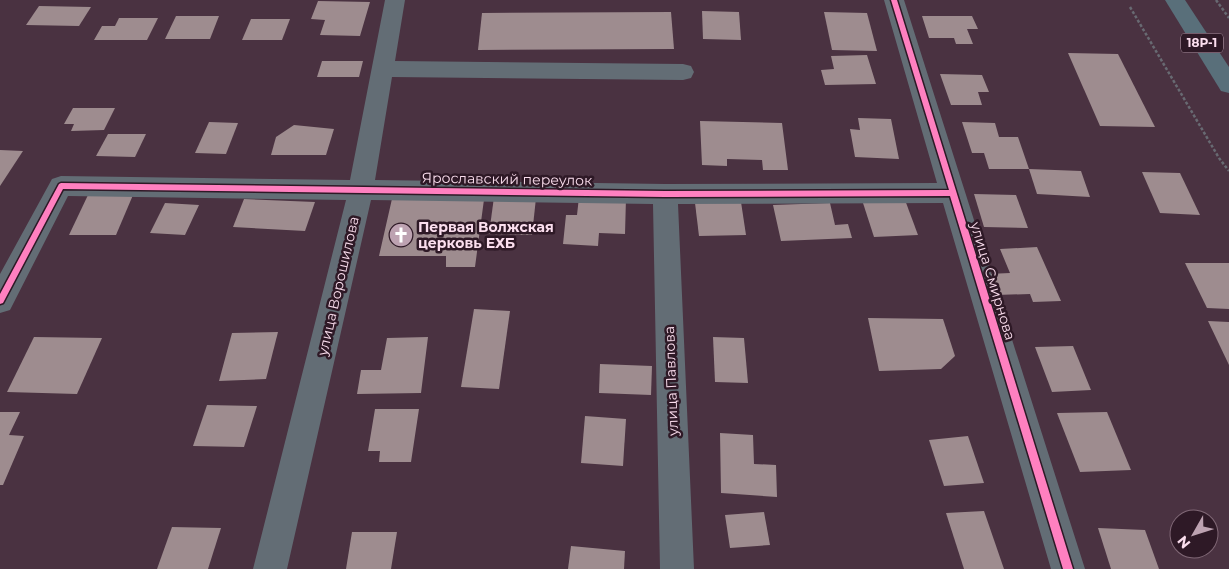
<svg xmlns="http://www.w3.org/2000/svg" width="1229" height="569" font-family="Montserrat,sans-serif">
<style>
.building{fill:#9e8c8f}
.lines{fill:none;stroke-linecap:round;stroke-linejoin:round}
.path{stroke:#686a72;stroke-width:2.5;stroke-dasharray:3 2;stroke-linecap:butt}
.minor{fill:#636d75;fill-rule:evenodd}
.major{fill:#596f7a;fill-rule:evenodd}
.cycleway-casing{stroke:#2e1926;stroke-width:3}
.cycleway{fill:#ff80c0;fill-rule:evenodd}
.labels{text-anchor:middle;stroke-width:5;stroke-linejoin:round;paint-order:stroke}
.shield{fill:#2e1926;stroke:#bea3b2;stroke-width:1}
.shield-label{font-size:12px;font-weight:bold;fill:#fbdeee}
.street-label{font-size:14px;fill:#fbdeee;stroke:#2e1926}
.poi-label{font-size:14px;font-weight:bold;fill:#fbdeee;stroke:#2e1926;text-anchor:start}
</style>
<rect width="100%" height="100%" fill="#4a3241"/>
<!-- building -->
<g class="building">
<polygon points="318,1 370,2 360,36 320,35 325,20 311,19"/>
<polygon points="39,6 91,7 79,26 26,25"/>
<polygon points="702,11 739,12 741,40 703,39"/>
<polygon points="671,12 674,49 478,50 482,13"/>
<polygon points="824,12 867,13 877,51 832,50"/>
<polygon points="176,16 219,16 210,39 165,39"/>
<polygon points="922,16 972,16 978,29 967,29 973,44 956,44 954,38 929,38"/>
<polygon points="119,18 158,18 147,40 94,40 102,26 115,26"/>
<polygon points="251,19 290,19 282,40 242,40"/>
<polygon points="1068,53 1118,54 1155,127 1100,126"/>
<polygon points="867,55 876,84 825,85 821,70 834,69 831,56"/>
<polygon points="322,61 363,61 359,77 317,77"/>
<polygon points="940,74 982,75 989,92 978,92 982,105 951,105"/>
<polygon points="73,108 115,108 104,130 71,131 74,124 64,124"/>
<polygon points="858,118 891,119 899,159 855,157 850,129 860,130"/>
<polygon points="700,121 782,123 788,170 763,170 762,160 727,159 727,166 702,165"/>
<polygon points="209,122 238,123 226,154 195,153"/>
<polygon points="962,122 995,123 999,137 1018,137 1029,169 989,169 984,153 972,153"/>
<polygon points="294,125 334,129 326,155 271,155 276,137"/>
<polygon points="108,134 146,134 135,157 96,156"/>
<polygon points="0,150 23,151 0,186"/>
<polygon points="1029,169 1081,171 1090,197 1037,194"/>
<polygon points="1142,172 1180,173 1200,215 1160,213"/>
<polygon points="394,190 485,192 475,267 446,267 446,256 379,256"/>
<polygon points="974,194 1016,195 1028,228 984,227"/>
<polygon points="88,195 133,195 116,235 69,235"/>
<polygon points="494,197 536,198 532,235 489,234"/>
<polygon points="579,197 626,198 625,234 599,233 598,246 563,244 566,215 577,215"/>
<polygon points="244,199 315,202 305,231 233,227"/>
<polygon points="905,200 918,235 874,237 863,203"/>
<polygon points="741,202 746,235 699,236 695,203"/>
<polygon points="165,203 199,205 185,235 150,233"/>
<polygon points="830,203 835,225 848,224 852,238 781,241 773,205"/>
<polygon points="1037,247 1061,301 1033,302 1030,294 996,295 988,274 1010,273 1000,249"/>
<polygon points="1185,263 1229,263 1229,309 1207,308"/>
<polygon points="474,309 510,311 499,389 461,387"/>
<polygon points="868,318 943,319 955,356 941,369 879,371"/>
<polygon points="1208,321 1229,322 1229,365"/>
<polygon points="278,332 266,379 219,381 232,333"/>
<polygon points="34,337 102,338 77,394 7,392"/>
<polygon points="428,337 421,393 357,394 361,370 381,370 387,338"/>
<polygon points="713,337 744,338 748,383 715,382"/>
<polygon points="1073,346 1091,390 1052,392 1035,347"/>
<polygon points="600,364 652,366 651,395 599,393"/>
<polygon points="207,405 257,406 244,447 193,446"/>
<polygon points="375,409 419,409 411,462 379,462 380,451 368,451"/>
<polygon points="0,412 20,412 9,435 24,436 3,485 0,485"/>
<polygon points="1107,412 1131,470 1080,472 1057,413"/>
<polygon points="585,416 626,419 623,466 581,463"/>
<polygon points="720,433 753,435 754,464 776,465 777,497 721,493"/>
<polygon points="968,436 984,483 944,486 929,440"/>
<polygon points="984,511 1004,569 964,569 946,513"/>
<polygon points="764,512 770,545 730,548 725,515"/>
<polygon points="172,527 221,528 208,569 157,569"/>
<polygon points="1098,528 1145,530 1159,569 1111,569"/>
<polygon points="352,532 397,532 391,569 346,569"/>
<polygon points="571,546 625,551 624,569 568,569"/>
</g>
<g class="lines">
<!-- path -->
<g class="path">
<polyline points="1216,0 1229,18"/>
<polyline points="1130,7 1219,158 1229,171"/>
</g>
<!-- minor -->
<polygon class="minor" points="385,0 405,0 395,61 683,64 691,66 694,72 691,78 683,80 392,77 375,180 665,184 937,183 884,0 904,0 1085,569 1051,569 943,203 678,204 694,569 660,569 653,204 371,200 287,569 253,569 346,200 68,196 10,310 0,313 0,274 52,179 61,176 350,180"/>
<!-- major -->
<polygon class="major" points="1165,0 1185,0 1229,67 1229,93 1221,91"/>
<!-- cycleway casing -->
<g class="cycleway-casing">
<polygon id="cycleway" points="891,0 897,0 1073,569 1063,569 950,196 665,197 63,189 3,303 0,304 0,294 59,184 61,183 665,191 949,190"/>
</g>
<!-- cycleway -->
<use href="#cycleway" class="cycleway"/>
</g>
<!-- icons -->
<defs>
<g id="church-disc" transform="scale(1.25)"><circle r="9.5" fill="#bda2b1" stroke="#2e1926"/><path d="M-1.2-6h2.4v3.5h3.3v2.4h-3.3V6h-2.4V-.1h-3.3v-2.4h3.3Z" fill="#fff"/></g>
</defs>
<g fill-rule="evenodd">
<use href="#church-disc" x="401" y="235"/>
</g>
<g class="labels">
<!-- shield labels -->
<rect class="shield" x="1181" y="33.5" width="42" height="19" rx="4"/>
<g class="shield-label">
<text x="1202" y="47">18Р-1</text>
</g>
<!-- street labels -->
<g class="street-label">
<text transform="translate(507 179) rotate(1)" y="5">Ярославский переулок</text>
<text transform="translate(993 281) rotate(73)" y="5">улица Смирнова</text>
<text transform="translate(338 286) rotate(-77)" y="5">улица Ворошилова</text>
<text transform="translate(671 381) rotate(-92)" y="5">улица Павлова</text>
</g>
<!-- poi labels -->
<g class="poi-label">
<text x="418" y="232">Первая Волжская<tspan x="418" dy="16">церковь ЕХБ</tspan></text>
</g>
</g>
<!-- north arrow -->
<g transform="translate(1194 534) rotate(231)"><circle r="24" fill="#2e1926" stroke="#806876"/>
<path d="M0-4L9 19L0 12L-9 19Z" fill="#bda2b1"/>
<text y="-8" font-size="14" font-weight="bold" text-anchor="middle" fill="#fbdeee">N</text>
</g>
</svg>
